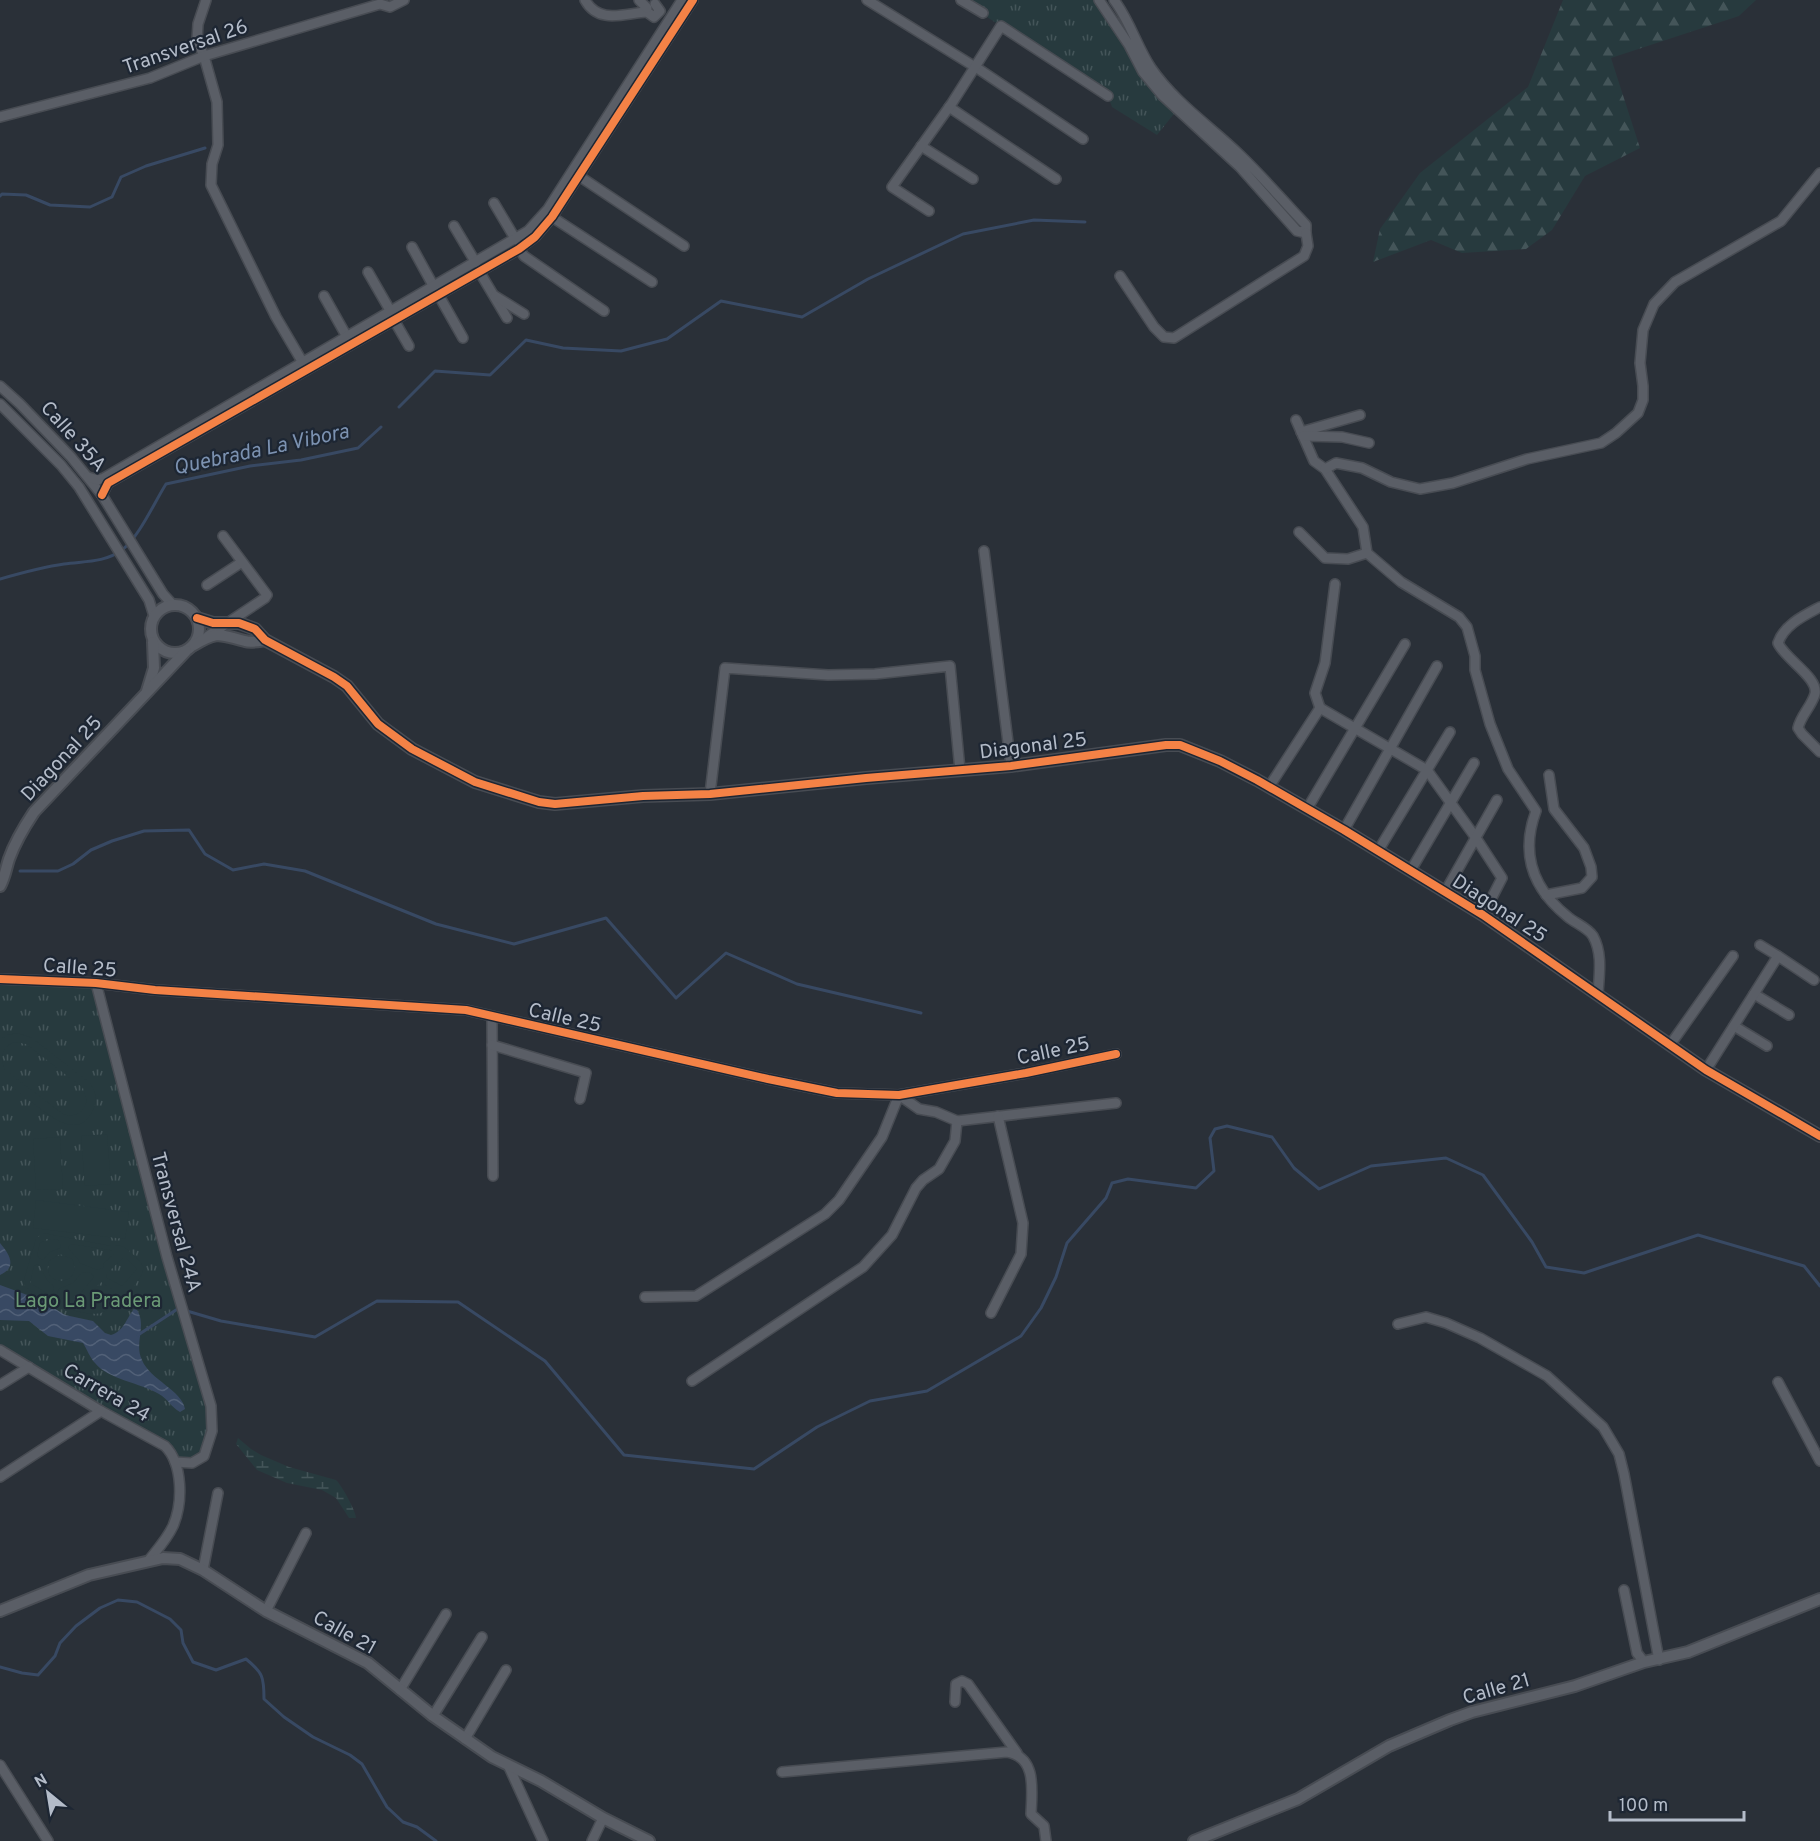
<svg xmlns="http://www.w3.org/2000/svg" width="1820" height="1841" font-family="Overpass,sans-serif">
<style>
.forest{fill:url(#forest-firs)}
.wetland{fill:url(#wetland-marsh)}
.park{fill:url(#park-tufts)}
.pitch{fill:#273a3e;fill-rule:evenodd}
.water{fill:url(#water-waves)}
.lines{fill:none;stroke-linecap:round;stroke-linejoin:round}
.stream{stroke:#384963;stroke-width:3}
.minor-casing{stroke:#484c53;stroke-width:12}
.tertiary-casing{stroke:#484c53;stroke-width:14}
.minor{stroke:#5a5e66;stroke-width:9}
.tertiary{stroke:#5a5e66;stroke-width:10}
.cycleway-casing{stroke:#1d2633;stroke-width:11}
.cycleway{stroke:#f48246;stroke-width:8}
.labels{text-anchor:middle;stroke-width:4.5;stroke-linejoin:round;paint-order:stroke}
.street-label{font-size:20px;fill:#b4bcc9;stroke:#1d2633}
.park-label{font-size:20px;fill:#6b9a76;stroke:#1d2633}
.water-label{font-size:21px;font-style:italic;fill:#7c92b1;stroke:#1d2633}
</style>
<defs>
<pattern id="forest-firs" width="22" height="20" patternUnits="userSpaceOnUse" patternTransform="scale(1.5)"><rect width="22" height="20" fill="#273a3e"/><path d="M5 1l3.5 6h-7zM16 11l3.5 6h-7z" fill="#445559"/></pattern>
<pattern id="wetland-marsh" width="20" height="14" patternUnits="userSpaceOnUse" patternTransform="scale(1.5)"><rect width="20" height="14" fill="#273a3e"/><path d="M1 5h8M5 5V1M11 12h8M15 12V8" fill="none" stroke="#445559"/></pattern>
<pattern id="park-tufts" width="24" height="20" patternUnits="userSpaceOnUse" patternTransform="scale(1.5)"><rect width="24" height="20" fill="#273a3e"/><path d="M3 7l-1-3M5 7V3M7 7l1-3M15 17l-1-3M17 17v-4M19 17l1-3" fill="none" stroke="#445559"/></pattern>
<pattern id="water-waves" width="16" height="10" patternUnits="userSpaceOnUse" patternTransform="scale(1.5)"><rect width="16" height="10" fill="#384963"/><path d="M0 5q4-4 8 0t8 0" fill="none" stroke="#526178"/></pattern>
</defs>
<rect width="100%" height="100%" fill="#2a3038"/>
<!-- forest -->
<polygon class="forest" points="1563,0 1756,0 1739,16 1611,58 1640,148 1585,176 1552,230 1526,249 1462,253 1431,240 1373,262 1380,229 1420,173 1528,87"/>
<!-- wetland -->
<path class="wetland" d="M238,1438l13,11 10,6 28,12 47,13c5,4 20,31 20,38h-7l-13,-20 -14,-8 -35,-7 -30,-13 -21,-26z"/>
<!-- park -->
<g class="park">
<polygon points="961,0 1099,0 1177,110 1157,135 1112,107 1108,96"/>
<polygon points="0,979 96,983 211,1406 204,1456 175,1462 170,1451 0,1350"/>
</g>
<!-- pitch -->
<g class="pitch">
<path d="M18,1033l14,5 58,45c6,9 8,18 3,27 -15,33 -46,3 -63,-9 -10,-8 -20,-16 -30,-24v-37l7,-5zM15,1042l11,2 57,44 4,12c-3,13 -12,18 -24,14l-58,-44c-5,-11 -4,-24 10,-28z"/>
<polygon points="107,1134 111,1184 85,1186 81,1136"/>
<polygon points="60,1137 63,1189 36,1190 33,1139"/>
<polygon points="36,1200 129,1212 125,1239 33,1228"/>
<path d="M43,1233c23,4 45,9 68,13 4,0 10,-1 13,1 5,3 18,15 19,20 3,12 -31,42 -42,46 -17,5 -69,-15 -78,-30l13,-44zM47,1239l11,1 3,5 -1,3 -10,4 -7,8 -4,-2 -2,-3 3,-12zM71,1244l39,6 4,2v2l-10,9 -1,5 -6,2 -17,-7c-2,-7 -10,-10 -12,-16zM60,1254l12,5c13,27 -32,30 -23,2zM123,1258h3l11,11 -15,17 -15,-8 -1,-4zM38,1264c7,5 4,15 16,22l-1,5 -3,4 -20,-12 4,-17zM82,1272l9,1 3,4 -20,24 -13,-3 -4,-5 2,-4 14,-6zM101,1282l12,8 1,5 -13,12 -17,-4 1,-4z"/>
</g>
<!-- water -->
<g class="water">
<path d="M0,1243c9,11 18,24 0,32z"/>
<path d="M0,1285l41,15 24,15 28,6 12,12 6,2c13,-4 15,-16 23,-26l3,1c10,16 -3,33 5,50 8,20 40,30 43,49l-5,3c-9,-5 -12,-13 -21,-18 -18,-11 -52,-15 -64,-31 -5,-5 -8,-14 -12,-20l-35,-7 -19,-15 -29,-1z"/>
</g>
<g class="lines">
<!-- stream -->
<g class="stream">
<polyline points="0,196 2,194 26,195 50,205 90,207 112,197 121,177 146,166 205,148"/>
<polyline points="399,407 435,371 490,375 526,340 563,348 621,351 667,339 721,301 802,317 868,279 963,234 1034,220 1085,222"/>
<path d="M0,579c21,-6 42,-12 64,-15 20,-3 40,-1 58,-14 17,-13 32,-47 44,-66l84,-18 51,-6 57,-12 23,-21"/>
<polyline points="20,871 58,871 73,864 91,850 112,841 144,831 189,830 205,854 233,870 264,864 305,871 436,924 514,944 606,918 676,998 726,953 797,984 921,1013"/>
<polyline points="187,1311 221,1321 315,1337 377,1301 458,1302 545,1361 624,1455 754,1469 817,1427 870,1401 927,1391 1021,1336 1041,1308 1056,1277 1067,1243 1106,1198 1112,1183 1128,1179 1196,1188 1214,1171 1210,1138 1215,1129 1227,1126 1272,1137 1294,1168 1319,1189 1371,1166 1446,1158 1483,1175 1532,1242 1546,1267 1584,1273 1698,1235 1804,1266 1820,1286"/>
<polyline points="138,1335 179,1308"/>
<path d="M0,1667l22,6 16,2 17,-19 5,-13 16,-17 24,-18 18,-8 19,2 33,17 11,11 2,13 10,19 23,8 30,-11c17,14 18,18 18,40l20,18 29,20 37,18 12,9 25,43 16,15 14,5 19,14"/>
</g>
<!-- minor casing -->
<g class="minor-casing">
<g id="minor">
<polyline points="206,0 198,24 197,40 204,56 217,102 218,145 212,164 211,185 276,317 306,368"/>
<path d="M585,0c14,25 40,13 62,12l7,5 6,-6 -5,-7"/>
<polyline points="639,0 647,8"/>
<polyline points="867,0 980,70 1083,139"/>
<polyline points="961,0 983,13"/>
<path d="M1099,0l30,45 14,27 19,23 78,72 57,64 9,2v-8c-22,-23 -43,-48 -66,-70 -30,-29 -65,-52 -89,-87 -14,-21 -21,-47 -37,-68"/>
<polyline points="949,107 1056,179"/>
<polyline points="0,117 150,78 204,56 380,4 390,7 404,0"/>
<polyline points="921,146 973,179"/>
<polyline points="579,176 684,246"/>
<polyline points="494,203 516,240"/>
<polyline points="929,211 892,187 952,103 1001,26 1108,96"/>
<polyline points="552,217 652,282"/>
<polyline points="454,226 476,263"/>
<polyline points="412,247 434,287"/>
<polyline points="519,249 524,256 604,311"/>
<polyline points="479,271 507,318"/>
<polyline points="368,272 391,312"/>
<polyline points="1120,276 1154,327 1164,337 1174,338 1304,256 1308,246 1306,233"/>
<polyline points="438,294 463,338"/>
<polyline points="324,296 347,337"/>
<polyline points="495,296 524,314"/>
<polyline points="394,320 409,346"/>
<polyline points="0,386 20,404 71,457 102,495 163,594 173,605"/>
<polyline points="0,404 61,465 79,487 149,600 154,616"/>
<path d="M1296,420l18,41 11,8 38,58 4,26 34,29 58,35 8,10 8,29v14l15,54 18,45 28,42c-16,43 -3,78 32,106 7,6 20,11 25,19 10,18 6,39 5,58"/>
<polyline points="1301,432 1360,415"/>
<polyline points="1303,436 1342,437 1369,443"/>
<polyline points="1325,469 1336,463 1362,468 1391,482 1420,489 1453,483 1527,459 1601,443 1616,433 1638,413 1643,400 1643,386 1640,363 1643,330 1654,304 1675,282 1781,221 1820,173"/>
<polyline points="88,477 98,480 104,478 528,231 548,209 682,0"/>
<polyline points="102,495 108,483 519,249 535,237 552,217 693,0"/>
<polyline points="1299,532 1325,558 1348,559 1367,553"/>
<polyline points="984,551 1011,766"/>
<polyline points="207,585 242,562"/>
<path d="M1820,607c-17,9 -36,18 -42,36 7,16 41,35 37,51 -4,13 -14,21 -17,34l4,6 18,18"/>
<polyline points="208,636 265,598 267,595 223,536"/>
<polyline points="1320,708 1427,770 1476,838 1502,878 1483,915"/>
<polyline points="1269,787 1320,708 1315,693 1325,663 1335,584"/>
<polyline points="710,794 725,668 828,675 875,674 950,666 960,770"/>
<polyline points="1307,809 1405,644"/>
<polyline points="1344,830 1437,666"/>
<polyline points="1378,851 1450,732"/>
<polyline points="1411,870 1474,763"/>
<polyline points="1445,892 1497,800"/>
<polyline points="1546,895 1582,888 1592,877 1591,867 1584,848 1554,809 1549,775"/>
<polyline points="1760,945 1778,956"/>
<polyline points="0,979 96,983 155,990 466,1010 768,1079 837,1093 899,1095 1026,1073 1116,1054"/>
<polyline points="96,983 167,1257 211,1406 212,1431 204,1456 192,1463 175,1462"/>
<polyline points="1754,994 1789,1015"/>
<polyline points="492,1017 493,1176"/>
<polyline points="1734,1026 1767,1046"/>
<polyline points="492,1045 586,1073 580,1099"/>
<polyline points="1670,1045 1733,956"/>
<polyline points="1706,1070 1778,956 1814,980"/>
<polyline points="957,1121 1116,1103"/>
<polyline points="645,1297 696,1296 825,1214 839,1200 882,1137 899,1095 919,1109 936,1112 957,1121 955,1141 939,1169 923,1180 916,1188 892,1235 863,1267 692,1381"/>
<polyline points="991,1313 1021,1254 1023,1223 998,1116"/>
<polyline points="1398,1324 1426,1317 1446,1323 1480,1338 1547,1376 1603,1427 1619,1454 1624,1474 1659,1660"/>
<path d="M0,1350l101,61 64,35c18,18 18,57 8,80 -6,13 -16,24 -24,34"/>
<polyline points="1778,1382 1820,1461"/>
<polyline points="0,1385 29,1367"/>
<polyline points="0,1477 101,1411"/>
<polyline points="203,1570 218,1493"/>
<polyline points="1624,1590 1637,1653 1644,1662"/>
<polyline points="266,1611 306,1533"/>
<polyline points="400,1690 446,1614"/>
<polyline points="955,1702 956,1684 962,1681 968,1684 1017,1753"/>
<polyline points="433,1716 482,1637"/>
<polyline points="465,1739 506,1670"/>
<polyline points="0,1765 48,1841"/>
<polyline points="509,1767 543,1841"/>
<path d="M782,1772l225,-20c30,5 25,38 24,62l13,12 2,15"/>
<polyline points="592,1841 603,1818"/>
</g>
</g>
<!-- tertiary casing -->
<g class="tertiary-casing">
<g id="tertiary">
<circle cx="175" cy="629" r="24"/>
<polyline points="197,618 213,623 239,623 255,629 265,640 334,677 347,686 378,724 412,749 475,782 539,802 555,804 643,796 710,794 866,778 1011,766 1166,745 1180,745 1220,761 1257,780 1344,830 1483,915 1706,1070 1820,1136"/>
<path d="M194,645c25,-15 26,-10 51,-4 6,2 14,0 20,-1"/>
<polyline points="147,691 154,668 153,642"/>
<path d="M0,886c5,-9 6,-18 9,-27 6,-17 15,-32 25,-47l152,-161"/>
<polyline points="0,1611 89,1575 163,1558 180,1559 203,1570 266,1611 368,1663 433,1716 492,1757 541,1781 603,1818 649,1841"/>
<polyline points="1194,1841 1298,1799 1389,1746 1450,1720 1472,1712 1575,1686 1644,1662 1688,1652 1820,1599"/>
</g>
</g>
<!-- minor -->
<use href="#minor" class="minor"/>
<!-- tertiary -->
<use href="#tertiary" class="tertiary"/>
<!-- cycleway casing -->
<g class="cycleway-casing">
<g id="cycleway">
<polyline points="102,495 108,483 519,249 535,237 552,217 693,0"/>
<polyline points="197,618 213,623 239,623 255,629 265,640 334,677 347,686 378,724 412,749 475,782 539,802 555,804 643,796 710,794 866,778 1011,766 1166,745 1180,745 1220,761 1257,780 1344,830 1483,915 1706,1070 1820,1136"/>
<polyline points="0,979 96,983 155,990 466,1010 768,1079 837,1093 899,1095 1026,1073 1116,1054"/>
</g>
</g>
<!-- cycleway -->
<use href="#cycleway" class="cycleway"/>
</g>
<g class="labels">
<!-- street labels -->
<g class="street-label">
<text transform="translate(185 46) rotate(-19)" y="7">Transversal 26</text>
<text transform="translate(74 436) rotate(48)" y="7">Calle 35A</text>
<text transform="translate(1033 745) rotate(-7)" y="7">Diagonal 25</text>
<text transform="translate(61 758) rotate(-47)" y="7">Diagonal 25</text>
<text transform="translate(1500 908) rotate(33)" y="7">Diagonal 25</text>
<text transform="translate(80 967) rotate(4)" y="7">Calle 25</text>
<text transform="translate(565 1017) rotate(13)" y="7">Calle 25</text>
<text transform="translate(1053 1050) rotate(-12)" y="7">Calle 25</text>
<text transform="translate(177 1222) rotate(75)" y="7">Transversal 24A</text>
<text transform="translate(107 1392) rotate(30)" y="7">Carrera 24</text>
<text transform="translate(345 1632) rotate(29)" y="7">Calle 21</text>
<text transform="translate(1496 1688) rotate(-16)" y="7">Calle 21</text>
</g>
<!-- park labels -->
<g class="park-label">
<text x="88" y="1307">Lago La Pradera</text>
</g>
<!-- water labels -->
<g class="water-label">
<text transform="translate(261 449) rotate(-12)" y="7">Quebrada La Vibora</text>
</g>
</g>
<!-- north arrow -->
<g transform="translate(48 1793) rotate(330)" stroke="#1d2633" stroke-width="4.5" paint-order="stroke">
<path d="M0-4.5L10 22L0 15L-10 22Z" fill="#b4bcc9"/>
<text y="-9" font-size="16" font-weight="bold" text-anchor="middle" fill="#b4bcc9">N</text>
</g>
<!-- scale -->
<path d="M1610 1811v9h134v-9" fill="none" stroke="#b4bcc9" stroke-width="3"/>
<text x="1619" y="1811" font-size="18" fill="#b4bcc9" stroke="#1d2633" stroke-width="4.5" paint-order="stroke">100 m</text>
</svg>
